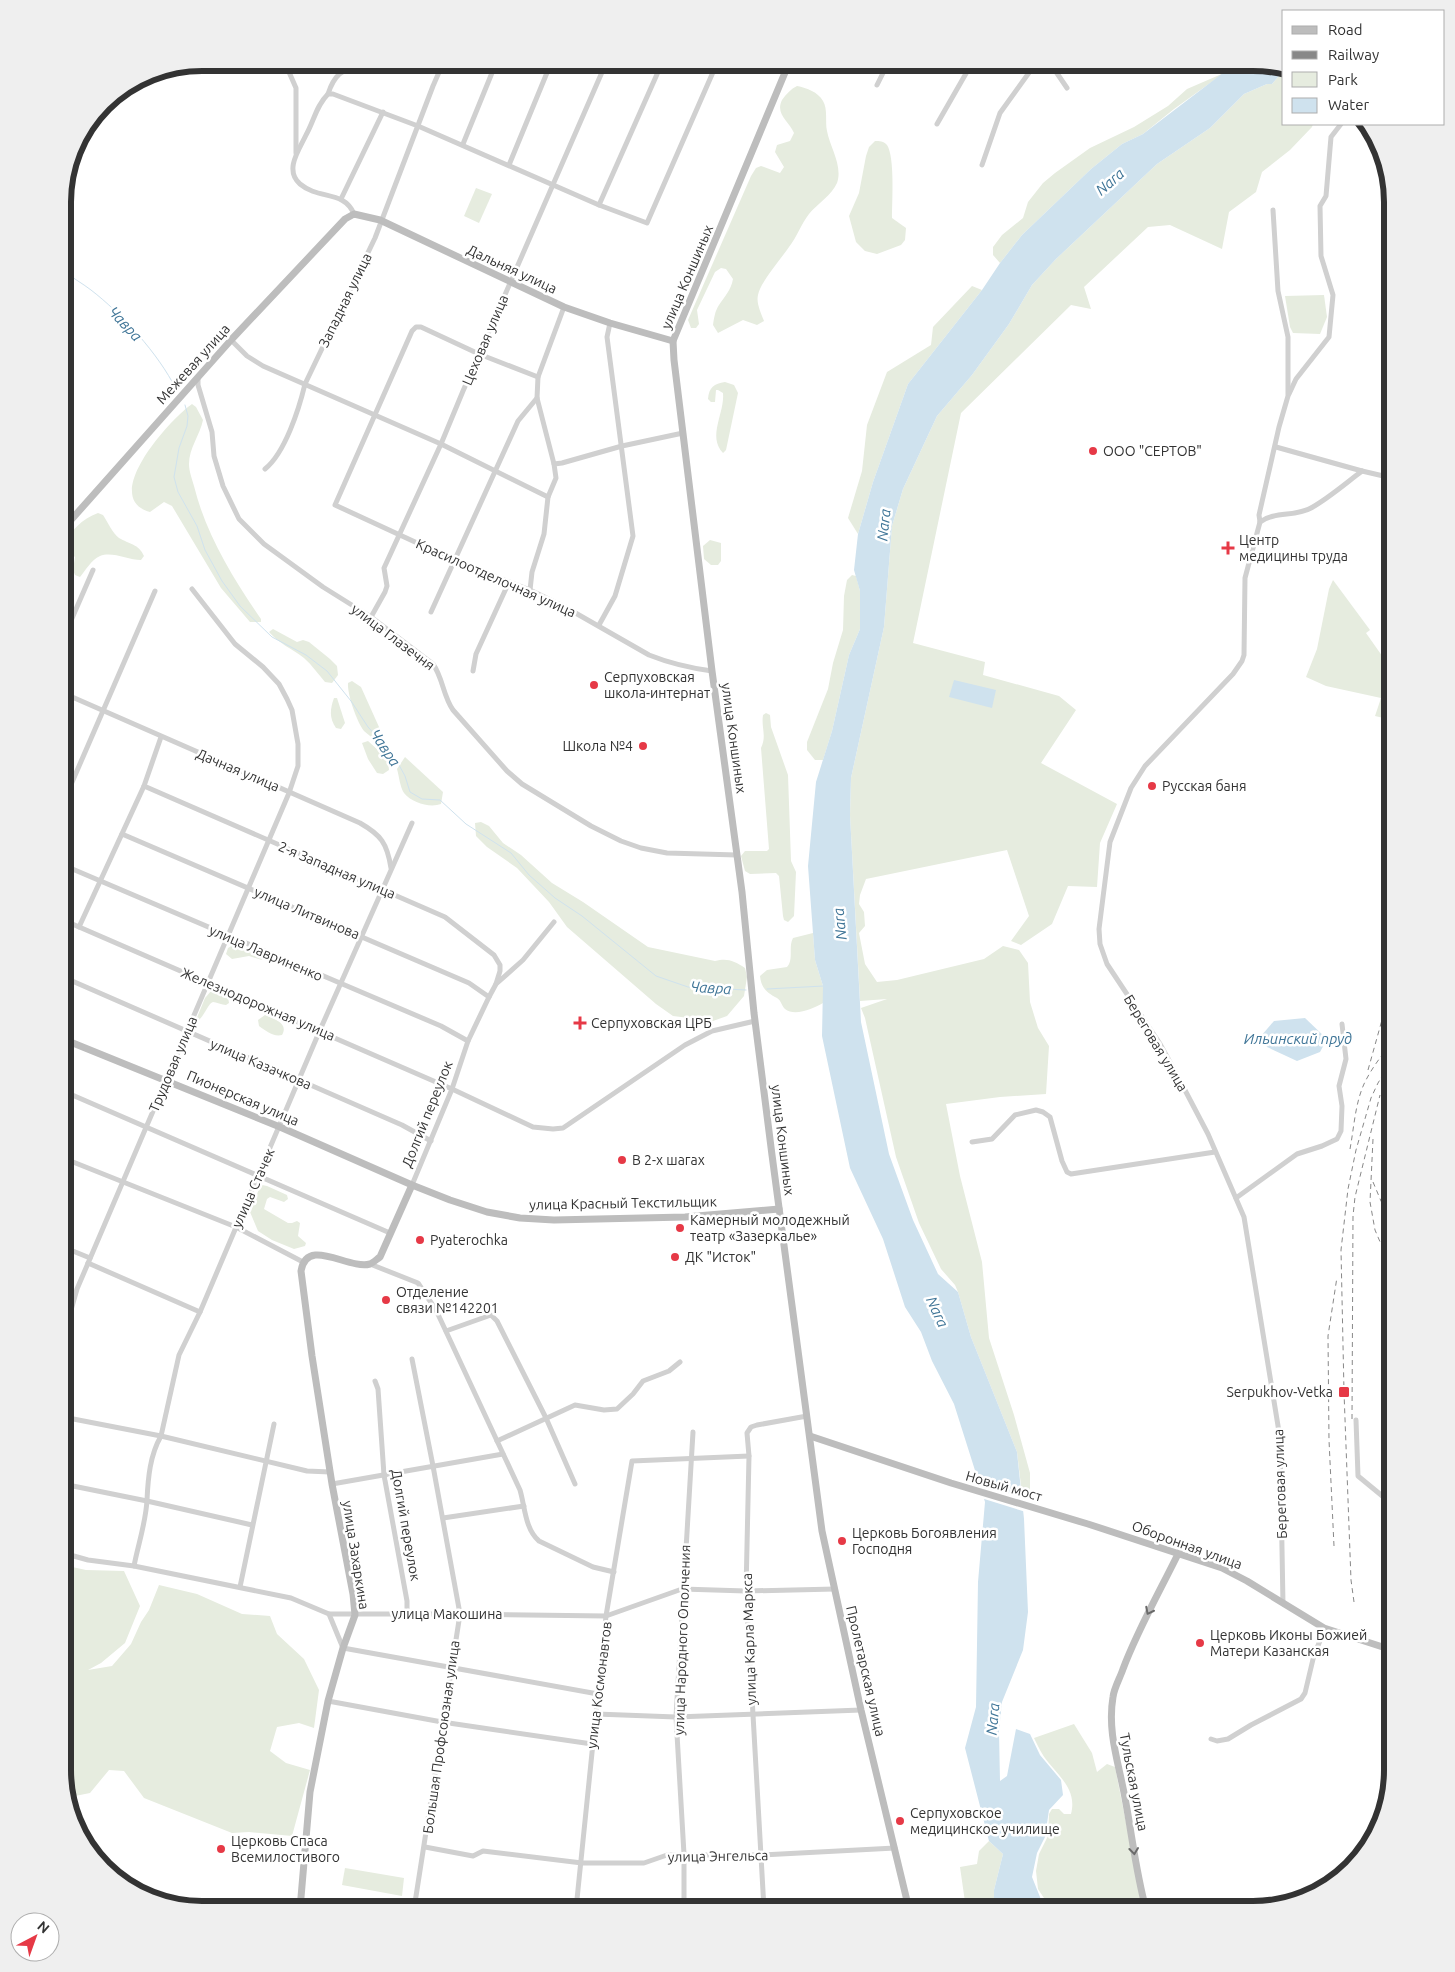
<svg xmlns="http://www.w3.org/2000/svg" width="1455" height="1972" font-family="Ubuntu,sans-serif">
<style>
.green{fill:#e6ecdf}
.water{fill:#cfe2ee}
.pier{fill:#fff}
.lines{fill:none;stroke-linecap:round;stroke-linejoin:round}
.stream{stroke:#cfe2ee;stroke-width:1}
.street{stroke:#d0d0d0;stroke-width:5}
.secondary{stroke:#bdbdbd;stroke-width:7}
.rail{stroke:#888;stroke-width:1;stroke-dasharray:5 4;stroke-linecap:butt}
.oneway{stroke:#6a6a6a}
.poi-dot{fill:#e63946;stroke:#fff;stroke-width:2}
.labels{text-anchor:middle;stroke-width:5;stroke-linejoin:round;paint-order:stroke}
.street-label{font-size:14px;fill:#333;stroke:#fff}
.poi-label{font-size:14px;fill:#333;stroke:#fff;text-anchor:start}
.water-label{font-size:15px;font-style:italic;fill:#3f7597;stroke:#fff}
.rim{fill:none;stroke:#333;stroke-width:6}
</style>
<rect width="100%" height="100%" fill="#fff"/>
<!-- green -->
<g class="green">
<polygon points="1284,70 1284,124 1313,124 1312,127 1290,150 1262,172 1256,192 1229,212 1222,249 1170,225 1148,227 1084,287 1091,309 1071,305 961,413 913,643 985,662 983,675 1059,696 1076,710 1041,763 1117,804 1100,843 1097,887 1068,886 1052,924 1021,945 1011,941 1029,916 1007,850 866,879 860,895 859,904 864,912 865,926 859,933 865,964 877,982 897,980 984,959 1003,946 1019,950 1028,963 1030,1002 1038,1028 1049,1046 1046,1094 1000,1097 946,1104 960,1176 982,1262 989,1338 1014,1415 1030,1473 1030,1497 1022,1494 1017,1452 971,1337 958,1292 955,1285 941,1269 919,1223 896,1157 865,1018 861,1008 887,999 860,1001 850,815 851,778 884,627 892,526 903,489 937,416 972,375 1009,324 1032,285 1056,259 1157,164 1210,128 1244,94 1267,84 1272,84"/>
<polygon points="1224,73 1174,109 1143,134 1122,144 1091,169 1022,235 1000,263 993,255 993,247 1002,235 1023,218 1028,202 1043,183 1055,173 1090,148 1134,127 1168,106 1187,89"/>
<path d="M797,86c10,2 21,6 26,15 5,8 2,21 4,30 3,16 16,35 10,52 -5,12 -20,21 -28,31 -8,10 -12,23 -20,33 -8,12 -28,34 -31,48 -2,8 3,18 6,26l-7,4 -14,-5 -25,13 -5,-8c1,-7 2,-14 6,-20 6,-9 12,-15 14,-26l-7,-10 -5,-1 -6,4 -18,38 2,14 -3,4h-5l-3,-8 63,-144 5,-8 5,-2 19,7 4,-6 -9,-15 2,-7 13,-4 4,-8c-5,-12 -19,-19 -12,-33 4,-6 9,-11 15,-14z"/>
<path d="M875,141c4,0 9,0 12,4 8,12 5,57 5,73l14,10 -1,12 -4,5 -24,9 -12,-3 -9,-9 -7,-26 10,-23 7,-37 3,-9z"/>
<polygon points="476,188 492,194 479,223 464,216"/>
<polygon points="972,286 982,290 908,384 873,482 858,534 848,518 862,471 867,425 887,372 931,345 933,327"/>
<polygon points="1324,295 1327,317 1320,334 1293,333 1290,327 1285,296"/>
<path d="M725,382l9,3 4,8 -12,57 -3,3c-16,-17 2,-40 0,-60l-5,-3h-2l-1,12h-4l-3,-3c1,-12 6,-15 17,-17z"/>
<path d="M192,404l4,3 7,13c-3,15 -14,28 -14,44 0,7 3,15 5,22 12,49 39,92 67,133v3h-11l-29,-34 -49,-82 -8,-4 -14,10c-51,-14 20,-93 42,-108z"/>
<path d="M98,513l5,2c4,6 10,19 16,23 10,6 20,6 25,18l-3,4c-13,0 -29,-9 -41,-4 -9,4 -14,14 -20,21l-5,-2 -2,-5 2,-13 -5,-4h-3l-4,-7c7,-15 19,-27 35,-33z"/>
<polygon points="710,540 721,543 721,561 718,565 711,565 704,559 703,546"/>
<polygon points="852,575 856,576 860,591 860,629 849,655 832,731 823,760 815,760 807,750 807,742 828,689 833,663 843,630 844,596 847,580"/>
<polygon points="1333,580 1370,630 1366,633 1392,670 1392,720 1375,716 1381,698 1326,686 1306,677 1317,649 1329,589"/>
<path d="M273,629l24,13 6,-2 6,2 21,17 7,7 1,9 -6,8 -7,-1c-7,-8 -13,-17 -21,-24 -13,-10 -23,-13 -35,-26z"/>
<path d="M352,681l9,6 18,40 2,5 -8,7c-2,-3 -6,-5 -9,-8 -7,-9 -17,-37 -16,-48z"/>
<path d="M334,698h3l8,25 -4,6 -5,-1c-7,-10 -6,-19 -2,-30z"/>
<path d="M766,713l4,2 1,12 17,48 3,86 5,11 -2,44 -6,6 -4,-2 -1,-4 -4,-40 -3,-3 -26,1 -5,-3 -4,-15 4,-5h22l2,-2 -8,-101c6,-13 0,-20 2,-33z"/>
<polygon points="368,741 388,759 389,770 383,774 377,773 368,759 362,743"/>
<path d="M405,757l38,35 -2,12c-11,4 -29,-1 -37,-11 -4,-6 -5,-17 -7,-24z"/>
<path d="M481,822l8,4 14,17 18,12 31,28 31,19 65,45 67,14c13,-3 19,0 30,7l2,9 -3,19 -17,20 -14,5 -40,-5 -17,-12 -89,-77 -18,-25 -32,-34 -30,-21 -11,-11 -1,-13z"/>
<path d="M813,933l2,27 8,26v17c-9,5 -28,14 -38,6 -4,-4 -4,-10 -10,-12 -9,-5 -14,-10 -15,-21l7,-6 20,-3c7,-8 1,-20 6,-29z"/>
<polygon points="233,945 263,956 264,958 262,960 249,956 232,959 226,954 228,948"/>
<path d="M212,990l5,1 11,6 1,6 -3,2c-4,0 -10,-3 -13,-3 -5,1 -9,16 -16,19l-1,-1 9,-22z"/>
<path d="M265,1015c9,4 24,8 17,20 -9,2 -16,-4 -23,-9l-1,-6z"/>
<polygon points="262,1185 267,1186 287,1195 288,1199 284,1202 270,1197 267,1199 264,1209 288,1223 292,1223 297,1221 300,1223 298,1236 306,1243 305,1246 294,1249 272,1240 258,1231 250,1212 259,1189"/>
<polygon points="63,1565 86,1570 124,1571 140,1606 125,1643 101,1663 88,1670 112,1666 131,1644 141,1622 149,1610 159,1585 197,1594 242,1614 270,1616 277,1634 304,1659 319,1690 314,1728 299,1723 277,1727 270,1751 286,1763 310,1770 292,1836 249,1832 232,1833 144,1798 124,1771 109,1770 90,1793 70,1797 63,1769"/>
<path d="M1074,1724l18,29 5,19 10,-8 8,3 28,142h-80l-19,-11 -6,-9 -2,-18 3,-17 9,-18 1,-22 3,-5h7l5,5h7c6,-23 -10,-36 -23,-52 -6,-7 -10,-16 -14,-24z"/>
<polygon points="989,1841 1003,1854 994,1890 994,1909 966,1909 960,1867 977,1864 979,1851"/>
<polygon points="345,1868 404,1878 402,1896 342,1885"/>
</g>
<!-- water -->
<g class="water">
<polygon points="1236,63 1261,63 1284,70 1272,84 1267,84 1244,94 1210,128 1157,164 1056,259 1032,285 1009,324 972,375 937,416 903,489 892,526 884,627 851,778 850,815 861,1022 889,1154 913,1220 938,1274 958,1292 971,1337 1017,1452 1024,1519 1028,1612 1023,1650 1002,1702 999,1731 1000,1781 1007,1776 1016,1729 1030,1734 1040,1755 1061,1780 1063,1795 1049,1810 1045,1837 1037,1853 1032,1877 1042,1902 1058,1909 994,1909 994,1890 1003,1854 989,1841 965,1748 976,1707 978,1582 985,1502 954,1404 932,1361 921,1332 905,1307 883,1239 850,1168 822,1036 823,986 815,960 808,866 816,782 832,731 849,655 860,629 860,591 854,570 858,534 873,482 908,384 982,290 1000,263 1022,235 1091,169 1122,144 1143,134"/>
<polygon points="954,680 996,690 992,708 949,697"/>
<polygon points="1305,1018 1327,1039 1320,1052 1297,1061 1267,1047 1261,1036 1274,1021"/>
</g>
<!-- pier -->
<polygon class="pier" points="977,1484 1025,1498 1026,1512 981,1498"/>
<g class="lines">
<!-- stream -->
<g class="stream">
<path d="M63,270c9,8 19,13 28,20 31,24 67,63 85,99"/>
<polyline points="185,405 188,416 187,426 179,448 174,477 178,492 197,526 205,550 222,581 240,606 272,637 306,655 327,671 351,701 368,727 393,754 405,776 410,792 422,799 440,800 466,824 511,853 529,875 555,898 582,916 656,976 688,987 746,990"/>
<polyline points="767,989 824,986"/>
</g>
<!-- street -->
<g class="street">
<polyline points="285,63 296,88 296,153"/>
<polyline points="1050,63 1067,88"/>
<polyline points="877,85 888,63"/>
<path d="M328,94c7,-21 14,-23 33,-31"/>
<polyline points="937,124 972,63"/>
<polyline points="463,144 496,63"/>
<polyline points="509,165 551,63"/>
<polyline points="982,165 1000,113 1036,63"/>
<polyline points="341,199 383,112"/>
<polyline points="599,205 662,63"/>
<polyline points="1273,210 1278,291 1288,337 1288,396 1279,427 1259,515 1260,522 1245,578 1244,655 1242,661 1233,674 1145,766 1131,788 1110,842 1099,929 1100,944 1107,964 1160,1044 1176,1073 1208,1134 1244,1217 1280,1438 1283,1604"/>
<path d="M354,214c-10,-24 -35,-14 -54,-30 -16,-14 -1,-34 6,-49 8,-14 10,-29 22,-41h5l85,32 181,79 48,18 70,-160"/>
<polyline points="231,340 247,356 263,366 441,444 548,497"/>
<path d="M198,377v8l14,47 2,24 9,30 16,33 25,25 59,43 48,30 62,47c10,14 10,32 20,46l54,61 15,13 69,42 30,15 20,7 26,5 70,2"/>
<path d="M538,377l-59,-23 -58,-27h-5l-4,4 -77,174 119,55 76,30 35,17 84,48c20,8 41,13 63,16"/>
<polyline points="1289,394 1296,379 1329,337 1333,295 1321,256 1320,206 1326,196 1331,137 1341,124"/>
<polyline points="1276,447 1362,471 1392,478"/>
<polyline points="554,464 562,463 622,446 683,433"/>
<path d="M265,469c20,-16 34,-60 40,-85l70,-146 58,-152 10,-23"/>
<path d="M1260,522c15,-11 35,-5 51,-14 18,-10 35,-25 51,-37"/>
<polyline points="530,590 532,572 544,534 548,497 556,478 554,464 537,398 538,377 564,307"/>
<polyline points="431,612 518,421 537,398"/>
<polyline points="371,617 385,592 387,586 384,568 441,444 463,391 606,63"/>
<polyline points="599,625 615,596 633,536 607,337 610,323"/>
<polyline points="63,639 93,570"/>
<polyline points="473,671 476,654 509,582"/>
<path d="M63,693l297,130c21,12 27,20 31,45"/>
<polyline points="144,786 445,917 494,955 500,965 500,971 496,984"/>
<polyline points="63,803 155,591"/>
<polyline points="122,834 469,983 489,997"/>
<polyline points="63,865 441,1026 468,1041"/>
<polyline points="63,920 452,1089 533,1127 553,1129 563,1128 685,1045 712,1031 755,1021"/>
<polyline points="79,927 144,786 161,737"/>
<polyline points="63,977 402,1125 431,1141"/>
<polyline points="63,1091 390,1233"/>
<polyline points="972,1142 992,1139 1015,1115 1036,1110 1043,1112 1050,1117 1062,1161 1067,1172 1071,1174 1215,1152"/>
<polyline points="63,1158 236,1227 303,1262"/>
<polyline points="412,1185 452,1089 468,1041 489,997 496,984 523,960 554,922"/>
<polyline points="1236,1198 1297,1154 1322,1146 1337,1139 1341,1131 1342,1106 1339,1086 1346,1059 1342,1024"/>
<polyline points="63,1247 90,1258"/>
<polyline points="88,1263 200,1312"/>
<path d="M370,1264l48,19 18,27 84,180c5,17 5,39 19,51l54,26 21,5"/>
<polyline points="446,1331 491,1315 497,1321 546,1418 575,1484"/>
<polyline points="63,1338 77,1289 289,793 298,766 298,744 292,710 287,699 279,684 263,667 235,644 192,589"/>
<polyline points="412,1359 433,1466 460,1614 414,1909"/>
<polyline points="375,1381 378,1389 384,1475 407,1601 407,1614"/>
<polyline points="63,1417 161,1436 307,1471 330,1472"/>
<polyline points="1356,1420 1358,1476 1392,1504"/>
<polyline points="497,1441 575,1405 604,1410 617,1409 633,1394 643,1381 669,1371 680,1362"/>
<polyline points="63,1484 147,1501 252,1525"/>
<polyline points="332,1484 503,1454"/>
<polyline points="443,1518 524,1506"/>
<polyline points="63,1553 88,1560 134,1566 291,1598 329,1614 460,1614 606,1616 682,1589 746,1591 835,1589"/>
<path d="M134,1566c4,-21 12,-44 13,-66 1,-22 3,-45 14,-64l18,-81 21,-43 120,-282 92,-207"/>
<polyline points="240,1587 274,1424"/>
<polyline points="329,1614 343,1648 598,1694"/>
<polyline points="328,1701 442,1722 592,1744"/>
<polyline points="596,1714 676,1717 861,1710"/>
<polyline points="1211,1739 1217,1741 1228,1739 1251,1725 1301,1699 1305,1693 1314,1655 1325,1629"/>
<polyline points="425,1847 473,1856 483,1851 582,1863 644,1863 667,1855 760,1855 895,1848"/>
<polyline points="576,1909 606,1616 632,1461 749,1456"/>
<polyline points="684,1909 684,1854 676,1717 693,1432"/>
<polyline points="764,1909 746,1591 749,1456 747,1433 751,1427 757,1425 807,1416"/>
</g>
<!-- secondary -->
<g class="secondary">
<polyline points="789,63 673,341 674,360 712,671 742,892 754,1013 772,1155 822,1531 861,1710 909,1909"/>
<polyline points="63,529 231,340 345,219 354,214 380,220 564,307 610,323 673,341"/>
<polyline points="63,1039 280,1127 412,1185 450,1200 487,1212 520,1218 554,1220 685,1217 779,1209"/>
<polyline points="810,1436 951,1483 1088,1524 1222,1568 1247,1581 1324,1628 1392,1650"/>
<path d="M300,1909l10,-117 18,-91 15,-53 12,-33 -2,-21 -21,-110 -20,-128 -11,-85c6,-35 47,-1 69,-7 3,-1 7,-5 10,-7l32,-72"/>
<path d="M1146,1909c-10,-36 -14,-74 -21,-111 -6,-34 -18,-66 -12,-101 1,-9 7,-19 10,-28 15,-40 37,-78 56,-117"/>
</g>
<!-- rail -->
<g class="rail">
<polyline points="1368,1070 1387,1002 1392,951"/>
<polyline points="1373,1139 1370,1202 1375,1230 1392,1270"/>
<path d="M1350,1149c4,-21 5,-45 14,-65 7,-15 18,-29 28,-42"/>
<polyline points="1373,1182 1381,1201 1392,1219"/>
<polyline points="1352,1419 1353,1216 1355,1197 1380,1095"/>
<polyline points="1334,1546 1329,1440 1328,1336 1337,1277"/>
<polyline points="1354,1602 1351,1580 1344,1392 1341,1250 1348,1189 1356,1150 1371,1098 1378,1083 1392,1060"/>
</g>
</g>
<!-- one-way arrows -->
<defs><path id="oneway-chevron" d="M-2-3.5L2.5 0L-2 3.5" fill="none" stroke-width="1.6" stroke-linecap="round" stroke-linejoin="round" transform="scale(1.25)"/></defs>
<g class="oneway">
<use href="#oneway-chevron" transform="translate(1149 1611) rotate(117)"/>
<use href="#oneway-chevron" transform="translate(1134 1851) rotate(83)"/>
</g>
<!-- markers -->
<g class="poi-dot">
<circle cx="1093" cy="451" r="5"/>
<path d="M1225.5 540.5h5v5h5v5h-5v5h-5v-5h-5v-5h5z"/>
<circle cx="594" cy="685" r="5"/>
<circle cx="643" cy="746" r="5"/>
<circle cx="1152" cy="786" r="5"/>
<path d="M577.5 1015.5h5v5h5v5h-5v5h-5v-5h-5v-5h5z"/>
<circle cx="622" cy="1160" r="5"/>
<circle cx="680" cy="1228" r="5"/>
<circle cx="420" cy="1240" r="5"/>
<circle cx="675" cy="1257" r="5"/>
<circle cx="386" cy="1300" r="5"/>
<rect x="1338" y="1386" width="12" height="12" rx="2.5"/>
<circle cx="842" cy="1541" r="5"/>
<circle cx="1200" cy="1643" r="5"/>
<circle cx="900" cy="1821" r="5"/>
<circle cx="221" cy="1849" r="5"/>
</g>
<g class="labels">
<!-- street labels -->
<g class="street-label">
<text transform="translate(512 269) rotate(25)" y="5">Дальняя улица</text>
<text transform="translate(687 277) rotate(-67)" y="5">улица Коншиных</text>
<text transform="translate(345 300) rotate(-64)" y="5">Западная улица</text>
<text transform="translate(485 340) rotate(-67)" y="5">Цеховая улица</text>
<text transform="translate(193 364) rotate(-48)" y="5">Межевая улица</text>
<text transform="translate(496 578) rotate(24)" y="5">Красилоотделочная улица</text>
<text transform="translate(393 637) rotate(37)" y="5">улица Глазечня</text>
<text transform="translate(734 738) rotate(82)" y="5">улица Коншиных</text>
<text transform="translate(238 770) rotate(23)" y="5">Дачная улица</text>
<text transform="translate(337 870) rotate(23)" y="5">2-я Западная улица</text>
<text transform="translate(307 913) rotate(23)" y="5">улица Литвинова</text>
<text transform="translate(266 953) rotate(23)" y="5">улица Лавриненко</text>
<text transform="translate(258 1004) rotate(23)" y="5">Железнодорожная улица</text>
<text transform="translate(1156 1043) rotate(59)" y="5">Береговая улица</text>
<text transform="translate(173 1064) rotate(-67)" y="5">Трудовая улица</text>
<text transform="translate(261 1064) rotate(23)" y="5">улица Казачкова</text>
<text transform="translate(243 1098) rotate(23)" y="5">Пионерская улица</text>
<text transform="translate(427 1114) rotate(-68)" y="5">Долгий переулок</text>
<text transform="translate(783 1140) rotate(83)" y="5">улица Коншиных</text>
<text transform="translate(253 1188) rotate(-66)" y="5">улица Стачек</text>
<text transform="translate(623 1203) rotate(-1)" y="5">улица Красный Текстильщик</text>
<text transform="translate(1280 1484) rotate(-92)" y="5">Береговая улица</text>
<text transform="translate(1004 1486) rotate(16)" y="5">Новый мост</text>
<text transform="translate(406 1525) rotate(80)" y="5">Долгий переулок</text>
<text transform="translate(1187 1545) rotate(20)" y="5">Оборонная улица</text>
<text transform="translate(356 1555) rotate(81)" y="5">улица Захаркина</text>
<text x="447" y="1619">улица Макошина</text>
<text transform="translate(749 1639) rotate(-92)" y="5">улица Карла Маркса</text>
<text transform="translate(682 1640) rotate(-88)" y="5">улица Народного Ополчения</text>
<text transform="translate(866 1671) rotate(77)" y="5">Пролетарская улица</text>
<text transform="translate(599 1685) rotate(-83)" y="5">улица Космонавтов</text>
<text transform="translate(441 1737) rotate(-82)" y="5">Большая Профсоюзная улица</text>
<text transform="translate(1134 1782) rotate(79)" y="5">Тульская улица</text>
<text transform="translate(718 1856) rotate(-1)" y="5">улица Энгельса</text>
</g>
<!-- poi labels -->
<g class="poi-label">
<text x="1103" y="456">ООО "СЕРТОВ"</text>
<text x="1239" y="545">Центр<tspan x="1239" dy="16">медицины труда</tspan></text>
<text x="604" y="682">Серпуховская<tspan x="604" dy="16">школа-интернат</tspan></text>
<text x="633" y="751" text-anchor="end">Школа №4</text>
<text x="1162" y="791">Русская баня</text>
<text x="591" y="1028">Серпуховская ЦРБ</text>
<text x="632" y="1165">В 2-х шагах</text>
<text x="690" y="1225">Камерный молодежный<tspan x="690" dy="16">театр «Зазеркалье»</tspan></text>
<text x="430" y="1245">Pyaterochka</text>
<text x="685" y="1262">ДК "Исток"</text>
<text x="396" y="1297">Отделение<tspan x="396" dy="16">связи №142201</tspan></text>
<text x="1333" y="1397" text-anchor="end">Serpukhov-Vetka</text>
<text x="852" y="1538">Церковь Богоявления<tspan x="852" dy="16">Господня</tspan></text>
<text x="1210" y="1640">Церковь Иконы Божией<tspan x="1210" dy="16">Матери Казанская</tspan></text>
<text x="910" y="1818">Серпуховское<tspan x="910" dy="16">медицинское училище</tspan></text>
<text x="231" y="1846">Церковь Спаса<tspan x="231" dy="16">Всемилостивого</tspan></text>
</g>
<!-- water labels -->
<g class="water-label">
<text transform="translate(1110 182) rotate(-41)" y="5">Nara</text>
<text transform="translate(125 324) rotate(47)" y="5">Чавра</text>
<text transform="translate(884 525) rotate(-84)" y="5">Nara</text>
<text transform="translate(385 748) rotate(56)" y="5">Чавра</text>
<text transform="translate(840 924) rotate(-96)" y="5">Nara</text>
<text transform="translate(711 988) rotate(4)" y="5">Чавра</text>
<text x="1298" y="1044">Ильинский пруд</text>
<text transform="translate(937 1312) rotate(65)" y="5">Nara</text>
<text transform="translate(993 1719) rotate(-85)" y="5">Nara</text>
</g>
</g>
<!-- crop -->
<path d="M0 0H1455V1972H0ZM202 71H1253A131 131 0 0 1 1384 202V1770A131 131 0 0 1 1253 1901H202A131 131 0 0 1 71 1770V202A131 131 0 0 1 202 71Z" fill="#efefef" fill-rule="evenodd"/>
<path class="rim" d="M202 71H1253A131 131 0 0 1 1384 202V1770A131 131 0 0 1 1253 1901H202A131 131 0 0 1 71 1770V202A131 131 0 0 1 202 71Z"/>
<!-- legend -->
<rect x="1282" y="10" width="162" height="115" fill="#ffffff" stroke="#adadad"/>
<rect x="1292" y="26" width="25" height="8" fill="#bdbdbd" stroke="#adadad"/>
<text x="1328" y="35" font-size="15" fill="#333333">Road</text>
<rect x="1292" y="51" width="25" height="8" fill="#888888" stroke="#adadad"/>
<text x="1328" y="60" font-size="15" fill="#333333">Railway</text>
<rect x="1292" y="72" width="25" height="15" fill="#e6ecdf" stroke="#adadad"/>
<text x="1328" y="85" font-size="15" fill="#333333">Park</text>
<rect x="1292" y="98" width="25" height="15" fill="#cfe2ee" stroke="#adadad"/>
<text x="1328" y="110" font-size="15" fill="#333333">Water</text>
<!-- north arrow -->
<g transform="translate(35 1937) rotate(41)"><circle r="24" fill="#ffffff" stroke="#adadad"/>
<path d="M0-4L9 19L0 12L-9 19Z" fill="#e63946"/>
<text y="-8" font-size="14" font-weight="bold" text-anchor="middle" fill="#333333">N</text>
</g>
</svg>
